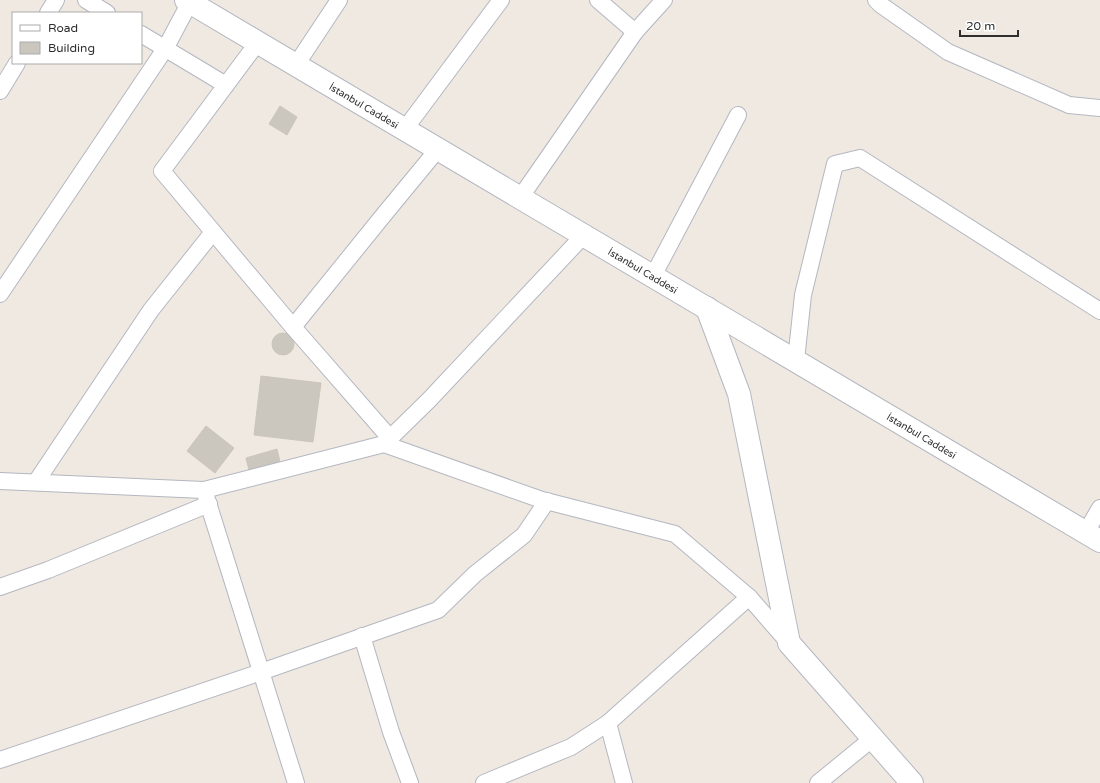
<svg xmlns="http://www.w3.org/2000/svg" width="1100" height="783" font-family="'Varela Round',sans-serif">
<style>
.building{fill:#cbc7bf;stroke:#cbc5ba}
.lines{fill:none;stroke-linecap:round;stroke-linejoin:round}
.street-casing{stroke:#b4b7c1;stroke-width:18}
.secondary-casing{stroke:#b4b7c1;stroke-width:24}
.street{stroke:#fff;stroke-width:16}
.secondary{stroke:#fff;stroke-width:22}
.labels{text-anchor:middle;stroke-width:3;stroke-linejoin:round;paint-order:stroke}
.street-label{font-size:10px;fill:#2e2e2e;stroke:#fff}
</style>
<rect width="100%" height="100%" fill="#efe9e1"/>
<!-- building -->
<g class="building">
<polygon points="280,106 297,117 287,135 269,124"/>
<circle cx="283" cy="344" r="11"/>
<polygon points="261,376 321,383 313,442 254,435"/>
<polygon points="206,426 234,448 215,473 187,451"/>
<polygon points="277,449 280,462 249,470 246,458"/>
</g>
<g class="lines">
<!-- street casing -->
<g class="street-casing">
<g id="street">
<polyline points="86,0 107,13"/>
<polyline points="598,0 635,32"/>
<polyline points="876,0 881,5 948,52 1069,105 1100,108"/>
<polyline points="48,13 56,0"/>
<polyline points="141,34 226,85"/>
<polyline points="258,42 162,171 293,327 390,438"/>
<polyline points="296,65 339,0"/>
<polyline points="0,91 17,63"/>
<polyline points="405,129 501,0"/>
<polyline points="520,198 635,32 664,0"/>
<polyline points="653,276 738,115"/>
<polyline points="0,294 165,49 190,2"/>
<polyline points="293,327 382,217 438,149"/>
<polyline points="796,360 803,295 835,164 860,158 1100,311"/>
<polyline points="384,444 542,500 675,534 749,597 789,643"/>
<polyline points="0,481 204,490 384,444 429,400 584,235"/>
<polyline points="36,482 151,310 213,232"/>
<polyline points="204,490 296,783"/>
<polyline points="1086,532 1100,508"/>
<polyline points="0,587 48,570 209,504"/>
<polyline points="362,636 391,732 410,783"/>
<polyline points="608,723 624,783"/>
<polyline points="0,760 261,672 438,610 475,574 524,535 547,501"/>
<polyline points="484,783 571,747 608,723 749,597"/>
<polyline points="818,783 873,738"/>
</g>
</g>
<!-- secondary casing -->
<g class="secondary-casing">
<g id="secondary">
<path id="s1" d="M186,0l914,541"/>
<polyline points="707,308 739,394 789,643 912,783"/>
</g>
</g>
<!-- street -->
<use href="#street" class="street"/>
<!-- secondary -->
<use href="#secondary" class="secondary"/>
</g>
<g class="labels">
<!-- street labels -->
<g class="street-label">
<text dy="4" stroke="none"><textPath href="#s1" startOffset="207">İstanbul Caddesi</textPath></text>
<text dy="4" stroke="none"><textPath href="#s1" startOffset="531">İstanbul Caddesi</textPath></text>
<text dy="4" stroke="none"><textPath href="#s1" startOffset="855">İstanbul Caddesi</textPath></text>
</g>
</g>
<!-- legend -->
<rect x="12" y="12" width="130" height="52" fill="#ffffff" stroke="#ababab"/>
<rect x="20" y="25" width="20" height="6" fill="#ffffff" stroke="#ababab"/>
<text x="48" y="32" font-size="12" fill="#2e2e2e">Road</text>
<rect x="20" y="42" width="20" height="12" fill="#cbc7bf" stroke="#ababab"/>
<text x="48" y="52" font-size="12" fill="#2e2e2e">Building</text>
<!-- scale -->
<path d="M960 30v6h58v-6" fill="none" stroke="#2e2e2e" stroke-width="2"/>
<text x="966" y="30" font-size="12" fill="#2e2e2e" stroke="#ffffff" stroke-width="3" paint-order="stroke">20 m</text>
</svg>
